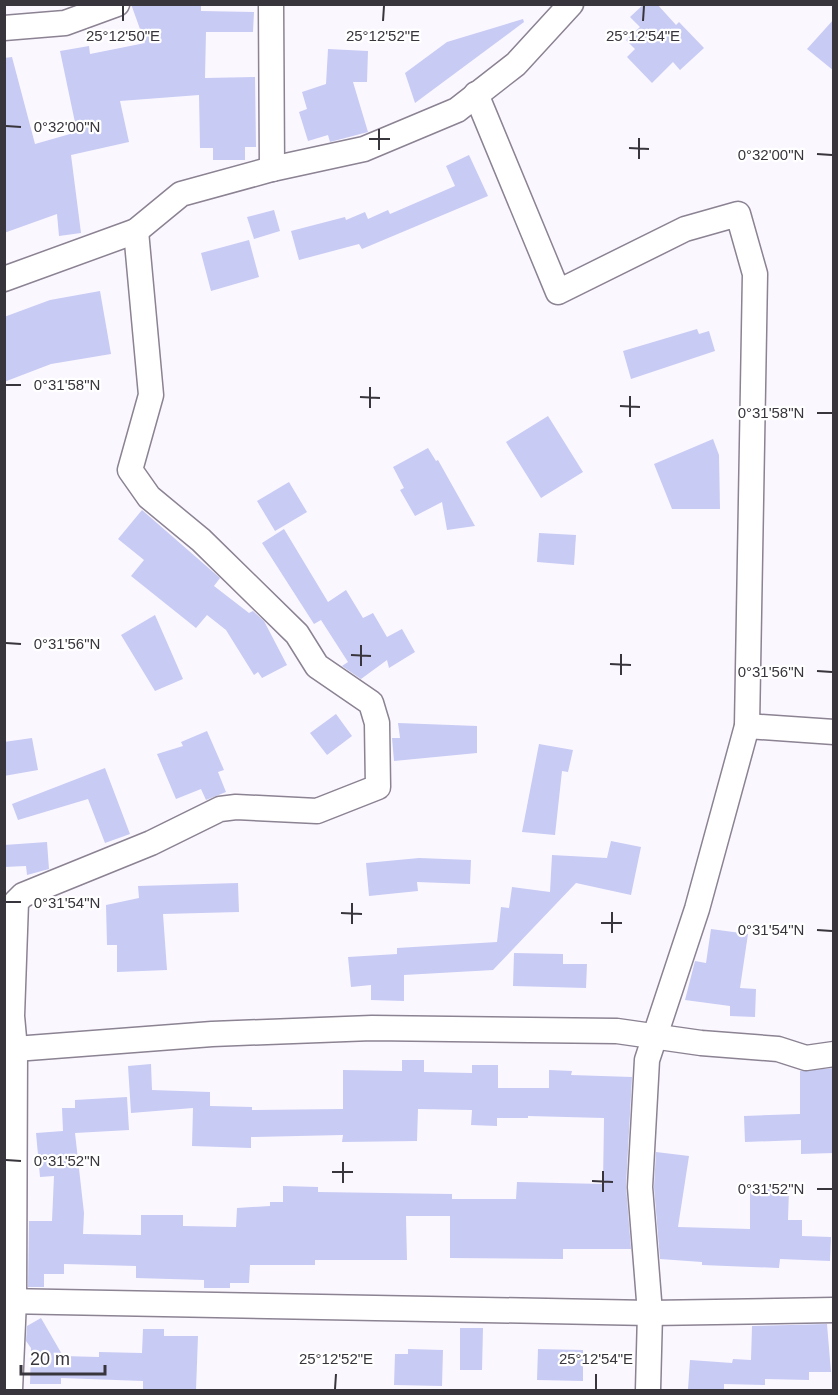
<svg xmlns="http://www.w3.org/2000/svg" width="838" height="1395" font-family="Helvetica,sans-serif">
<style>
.building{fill:#c8cbf4}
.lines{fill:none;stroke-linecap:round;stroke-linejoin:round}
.minor-casing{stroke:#8b8292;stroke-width:27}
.minor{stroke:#fff;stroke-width:24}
.ticks{fill:none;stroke:#39353c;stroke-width:2}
.ticks-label{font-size:15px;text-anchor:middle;fill:#39353c;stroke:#fff;stroke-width:4.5;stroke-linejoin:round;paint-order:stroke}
</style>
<rect width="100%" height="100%" fill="#fbf7ff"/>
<!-- building -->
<g class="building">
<polygon points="131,4 201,4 201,11 254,12 253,32 206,32 205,78 255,77 256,147 245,147 245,160 213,160 213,148 200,148 199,95 120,101 129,142 71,155 81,233 59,236 57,214 4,233 4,58 12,57 35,144 77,132 60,51 89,46 90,54 145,43"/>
<polygon points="644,4 657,4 676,25 679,22 704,48 680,70 673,62 652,83 627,57 635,49 626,40 640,27 630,17"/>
<polygon points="523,19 524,22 415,103 405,73 447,42"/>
<polygon points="834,19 834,71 807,49"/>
<polygon points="328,49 368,51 367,82 353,82 368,132 330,142 328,135 308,141 299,112 307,109 302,92 326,84"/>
<polygon points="469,155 488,196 362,249 359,244 299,260 291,231 345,217 346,220 365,212 368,219 388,210 390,214 455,186 446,166"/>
<polygon points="274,210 280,231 254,239 247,217"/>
<polygon points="249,240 259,277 211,291 201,253"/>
<polygon points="100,291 111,354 51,364 4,382 4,317 50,300"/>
<polygon points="697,329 699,334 709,331 715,351 631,379 623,351"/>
<polygon points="548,416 583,472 541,498 506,442"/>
<polygon points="713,439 719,455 720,509 672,509 654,464"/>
<polygon points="428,448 436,461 438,460 475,526 447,530 442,502 415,516 400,490 404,488 393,467"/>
<polygon points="289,482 307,512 275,531 257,501"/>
<polygon points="142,510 220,578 214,586 249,613 253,611 264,621 287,665 262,678 258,672 254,675 226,630 207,615 196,628 131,576 144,560 118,539"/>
<polygon points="284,529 328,602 346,590 363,618 373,613 387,637 402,629 415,652 389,668 387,660 361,679 342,666 348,662 321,620 314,624 262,543"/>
<polygon points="539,533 576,535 574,565 537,562"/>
<polygon points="155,615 183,679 155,691 121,635"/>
<polygon points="336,714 352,736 327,755 310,733"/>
<polygon points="398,723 477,726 477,753 394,761 392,738 400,738"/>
<polygon points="207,731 224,770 218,772 226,792 206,800 201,789 176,799 157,754 183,746 181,742"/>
<polygon points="32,738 38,770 4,776 4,742"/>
<polygon points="539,744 573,750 568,772 562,771 555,835 522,832"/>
<polygon points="105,768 130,834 105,843 88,799 18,820 12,804"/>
<polygon points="611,841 641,847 631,895 576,883 493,970 404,975 404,1001 371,1000 371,985 351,987 348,957 397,954 397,948 497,942 501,907 509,908 512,887 550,892 552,855 607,858"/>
<polygon points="47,842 49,869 27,875 26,866 4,867 4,845"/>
<polygon points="419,858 471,860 470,884 417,882 418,891 369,896 366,863"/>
<polygon points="238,883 239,912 163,914 167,970 117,972 117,945 107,945 106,905 139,898 138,886"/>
<polygon points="711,929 748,934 740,988 756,989 755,1017 730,1016 730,1006 685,1000 695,961 706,963"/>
<polygon points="514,953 563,954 563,964 587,964 586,988 513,986"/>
<polygon points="402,1060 424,1060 424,1072 472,1073 472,1065 498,1065 498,1088 549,1088 549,1070 572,1071 571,1075 632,1077 626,1186 631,1249 563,1249 563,1259 450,1258 450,1216 406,1216 407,1260 315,1260 315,1265 250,1265 249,1283 230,1283 230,1288 204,1288 204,1280 136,1278 136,1266 64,1264 64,1274 44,1274 44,1287 28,1287 29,1221 52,1221 54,1176 40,1177 36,1133 63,1131 62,1108 75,1108 75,1100 127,1097 129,1130 75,1133 84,1213 83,1234 141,1235 141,1215 183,1215 183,1226 236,1227 237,1208 270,1206 270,1202 283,1202 283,1186 318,1187 318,1192 452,1194 452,1199 516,1199 517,1182 603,1184 604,1118 528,1116 528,1118 497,1118 497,1126 471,1125 472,1110 418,1109 417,1141 342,1142 343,1135 251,1137 251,1148 192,1146 193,1108 131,1113 128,1066 151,1064 152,1090 210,1092 210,1106 252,1107 252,1110 343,1109 343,1070 402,1071"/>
<polygon points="834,1068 834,1153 801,1154 801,1140 745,1142 744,1116 800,1114 800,1071"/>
<polygon points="656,1152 689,1156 678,1227 750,1229 750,1189 789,1189 788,1220 802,1220 802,1236 831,1237 830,1261 780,1259 779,1268 702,1265 702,1262 660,1259 654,1187"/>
<polygon points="41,1318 63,1356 99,1357 99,1352 142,1353 143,1329 164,1329 164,1336 198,1336 196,1390 143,1389 143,1381 61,1378 61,1384 30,1384 31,1348 26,1341 27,1326"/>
<polygon points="827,1324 831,1372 809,1372 809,1380 765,1379 765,1385 724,1384 724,1390 688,1389 690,1360 732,1363 733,1359 751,1360 752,1326"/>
<polygon points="460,1328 483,1328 482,1370 460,1370"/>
<polygon points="408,1349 443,1350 442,1386 394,1385 395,1354 408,1354"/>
<polygon points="538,1349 583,1350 583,1381 537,1380"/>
</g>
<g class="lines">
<!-- minor casing -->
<g class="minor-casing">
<g id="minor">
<polyline points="271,4 272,169"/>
<polyline points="4,28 65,23 117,4"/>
<polyline points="476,94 558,292 685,229 738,214 755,274 747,726 697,909 647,1060 640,1187 650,1313 648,1390"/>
<polyline points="4,279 136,231 181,194 272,169 364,149 457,110 516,64 571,4"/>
<polyline points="747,726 834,732"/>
<polyline points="15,1049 212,1034 372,1028 617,1031 701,1043 778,1049 806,1058 834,1054"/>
<polyline points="4,1301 650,1313 834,1310"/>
<polyline points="10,1390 14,1300 15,1049 12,1016 16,902 23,895 151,843 220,809 236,807 317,811 378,787 377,723 371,703 317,666 297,634 201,540 149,497 130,470 151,395 136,231"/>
</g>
</g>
<!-- minor -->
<use href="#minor" class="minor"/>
</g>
<!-- ticks -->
<path class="ticks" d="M123,21v-15M383,21l1,-15M643,21l1,-15M6,126l15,1M369,139h21M629,148l20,1M379,150v-21M817,154l15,1M639,159v-21M6,385h15M360,397l20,1M620,406l20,1M370,408v-21M817,413h15M630,417v-21M6,643l15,1M351,655l20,1M610,664l21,1M361,666v-21M817,671l15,1M621,675v-21M6,902h15M341,913l21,1M601,923h21M352,924v-21M817,930l15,1M612,933v-21M6,1160l15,1M332,1172h21M592,1181l21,1M343,1183v-21M817,1189h15M603,1192v-21M335,1389l1,-15M596,1389v-15"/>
<g class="ticks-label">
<text x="123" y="41">25°12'50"E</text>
<text x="383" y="41">25°12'52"E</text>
<text x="643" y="41">25°12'54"E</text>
<text x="67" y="132">0°32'00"N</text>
<text x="771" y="160">0°32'00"N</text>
<text x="67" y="390">0°31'58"N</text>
<text x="771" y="418">0°31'58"N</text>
<text x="67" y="649">0°31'56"N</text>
<text x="771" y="677">0°31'56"N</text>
<text x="67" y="908">0°31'54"N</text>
<text x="771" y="935">0°31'54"N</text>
<text x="67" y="1166">0°31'52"N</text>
<text x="771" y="1194">0°31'52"N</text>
<text x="336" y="1364">25°12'52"E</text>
<text x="596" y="1364">25°12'54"E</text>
</g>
<!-- border -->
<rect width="838" height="1395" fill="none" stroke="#39353c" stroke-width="12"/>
<!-- scale -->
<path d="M21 1365v9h84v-9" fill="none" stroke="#39353c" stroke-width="3"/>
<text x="30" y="1365" font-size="18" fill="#39353c" stroke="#ffffff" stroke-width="4.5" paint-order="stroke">20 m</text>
</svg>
